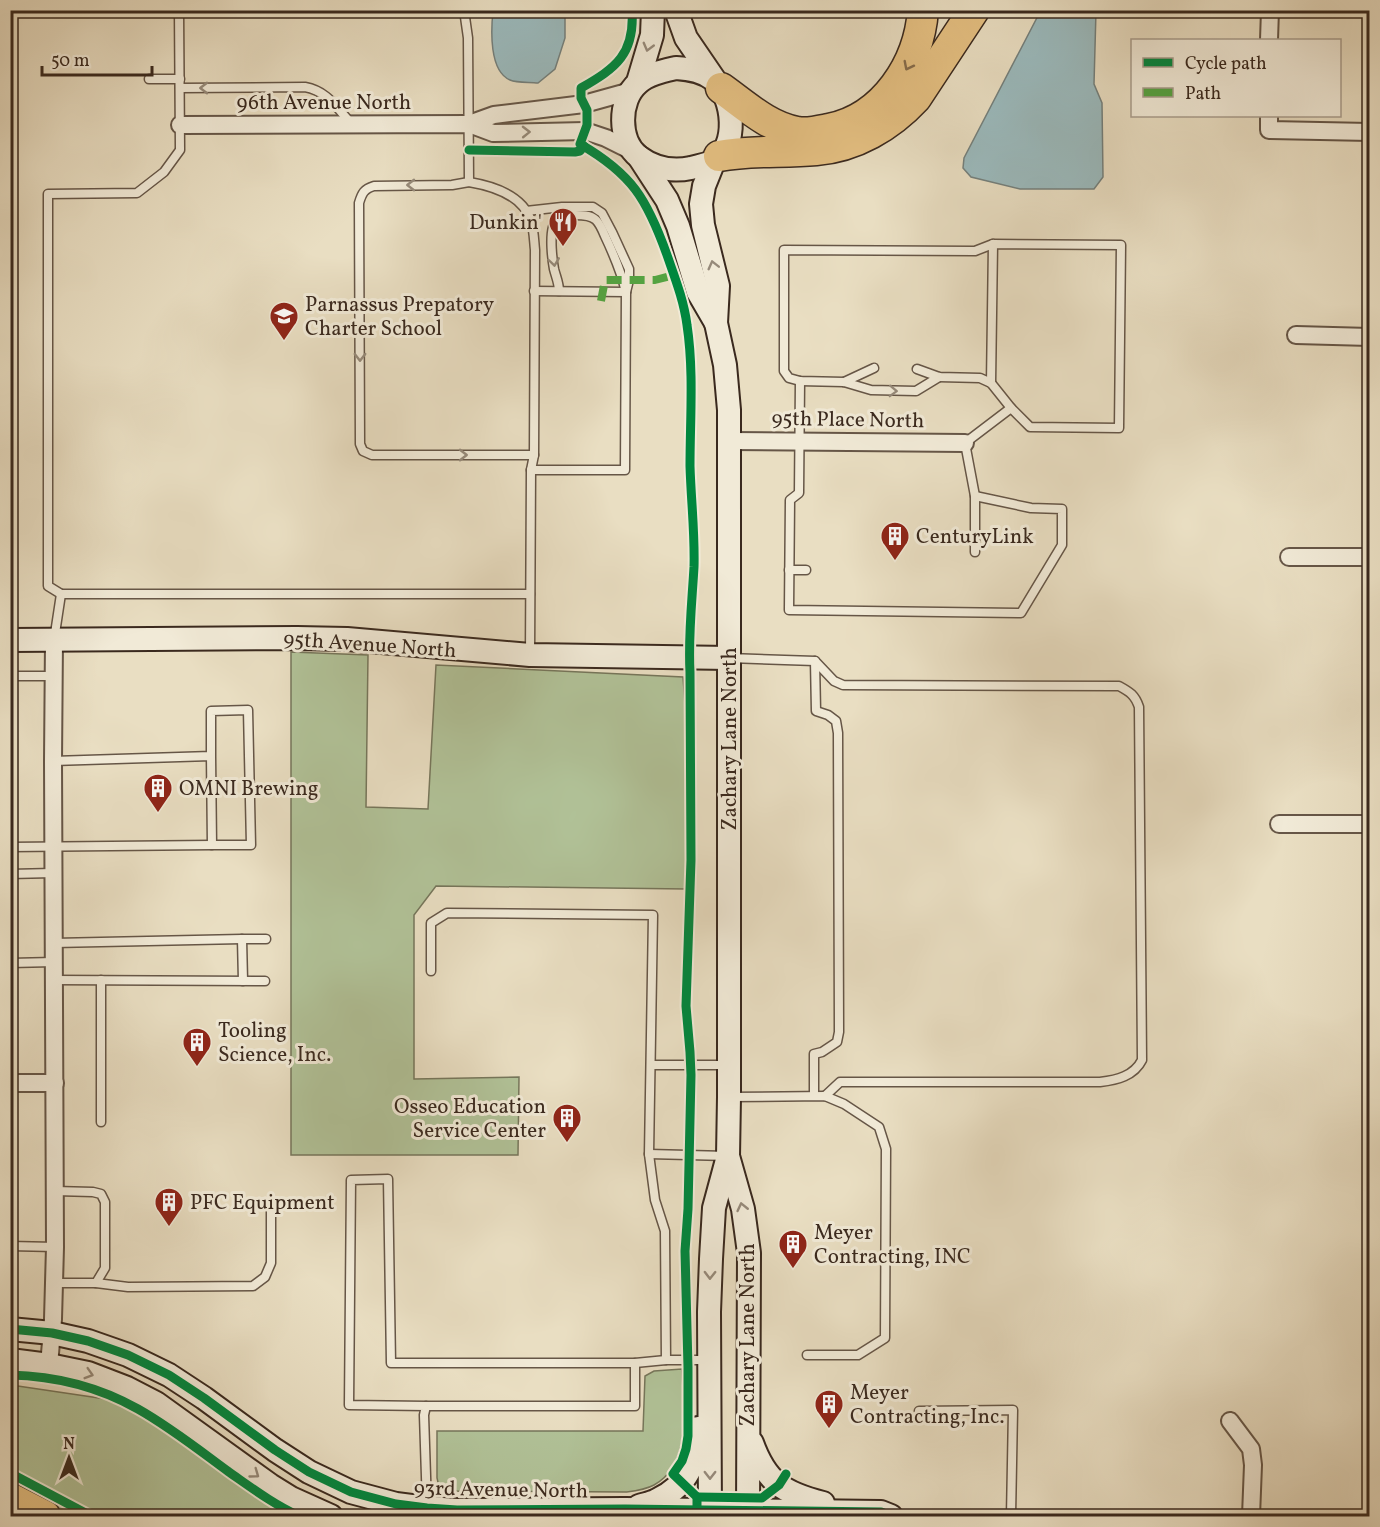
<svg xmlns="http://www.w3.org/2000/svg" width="1380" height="1527" font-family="Vollkorn,serif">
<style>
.green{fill:#b1c298;stroke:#76765b;stroke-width:1.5}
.water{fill:#9bbabd;stroke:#74807d;stroke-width:1.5}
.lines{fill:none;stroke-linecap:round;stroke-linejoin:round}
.lane-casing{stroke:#665647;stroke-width:11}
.street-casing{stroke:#665647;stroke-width:20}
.secondary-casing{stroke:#3a291e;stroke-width:26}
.highway-casing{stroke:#3a291e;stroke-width:33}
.lane{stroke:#f1ead7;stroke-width:8}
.street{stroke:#f1ead7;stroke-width:16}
.secondary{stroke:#f1ead7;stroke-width:22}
.highway{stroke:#e4bf81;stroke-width:30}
.quiet{stroke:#54a341;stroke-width:8;stroke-dasharray:15 8;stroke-linecap:butt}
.cycleway-casing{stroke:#f1ead7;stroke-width:13}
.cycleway{stroke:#00873e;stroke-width:9}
.oneway{stroke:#968a7a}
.oneway2{stroke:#866c4b}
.labels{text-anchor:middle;stroke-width:6;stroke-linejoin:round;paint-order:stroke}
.street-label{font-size:21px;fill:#3a291e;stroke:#f1ead7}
.poi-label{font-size:21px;fill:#3a291e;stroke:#f1ead7;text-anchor:start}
</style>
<rect width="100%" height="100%" fill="#e9dec2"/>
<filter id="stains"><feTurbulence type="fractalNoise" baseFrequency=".00333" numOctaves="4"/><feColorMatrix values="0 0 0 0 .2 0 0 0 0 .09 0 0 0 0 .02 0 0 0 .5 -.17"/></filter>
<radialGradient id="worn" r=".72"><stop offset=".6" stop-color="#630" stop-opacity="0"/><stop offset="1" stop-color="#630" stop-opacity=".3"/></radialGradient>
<!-- green -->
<g class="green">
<path d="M291,652l77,3 -2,152 62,2 8,-144 247,12c6,71 4,142 3,212l-250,-3 -22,29v164l105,-2 -1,78h-227z"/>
<path d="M682,1369c1,37 11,95 -28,116 -9,5 -19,6 -28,7l-186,-1 -3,-13v-47h206l2,-55 9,-5z"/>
<polygon points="11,1385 126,1402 216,1463 268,1504 297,1516 63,1516 11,1488"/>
</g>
<!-- water -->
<g class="water">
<polygon points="1041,10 1096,11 1094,84 1102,103 1103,177 1094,189 1020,189 971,177 963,168 964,158"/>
<path d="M493,11h72v27l-10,31 -17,14c-9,-1 -21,0 -28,-3 -21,-9 -19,-50 -17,-69z"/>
</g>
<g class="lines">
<!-- lane casing -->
<g class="lane-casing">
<g id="lane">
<path d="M464,10l4,28 1,144c24,4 54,13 62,39 3,9 3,20 4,29l-1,205 -3,15 -1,185"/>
<polyline points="149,79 180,79"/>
<path d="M180,88l125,-1c22,4 31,20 46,36"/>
<path d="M469,182l-17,3 -78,1c-10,3 -12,7 -15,17l1,241 3,7 9,4h162"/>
<polyline points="526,211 562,207 593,207 602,213 612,232 629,269 629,280 626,292"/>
<polyline points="534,291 626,292"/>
<polyline points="917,369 939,377 980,378 991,383 1011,408"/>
<polyline points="939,377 916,391 871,390 844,382 800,381 789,378 784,371 784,250 975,251 993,244"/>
<polyline points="800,381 799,493 790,500 789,610 1021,613 1062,545 1062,509 1031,508 975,496"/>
<polyline points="844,382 874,368"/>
<path d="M531,470h94l1,-178c-5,-21 -12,-37 -21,-56 -2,-5 -5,-12 -9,-16 -6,-6 -18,-5 -26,-5 -8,1 -15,4 -17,12 -3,11 -1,31 1,42 2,8 5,14 5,22"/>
<polyline points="975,552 975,496 965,443 1011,408 1030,427 1119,428 1121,245 993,244 991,383"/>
<polyline points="789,570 806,570"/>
<polyline points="61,594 48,586 48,194 137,193 164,172 180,150 179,10"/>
<polyline points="54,640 61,594 530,594"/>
<path d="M729,658l86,3 19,20 9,4 276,1c11,6 16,9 20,21l3,353c-8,16 -25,20 -42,22h-260l-15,14"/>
<polyline points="10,676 53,676"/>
<polyline points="53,761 211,756 211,711 248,710 251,845 212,845 211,756"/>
<polyline points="10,847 212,845"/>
<polyline points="10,874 53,873"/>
<polyline points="54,943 242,939"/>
<polyline points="10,963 54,962"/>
<polyline points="431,971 431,923 447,913 653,915 649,1154 655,1200 665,1231 666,1360 709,1360"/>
<polyline points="54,980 265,981"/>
<polyline points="101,980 101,1122"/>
<polyline points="243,981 242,939 266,939"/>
<polyline points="651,1065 728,1065"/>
<polyline points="814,1095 814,1054 822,1052 837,1042 839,1032 838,733 836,721 828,715 816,711 815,661"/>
<polyline points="729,1097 825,1096 844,1104 879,1127 886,1149 885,1338 858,1355 807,1355"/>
<polyline points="649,1154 727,1156"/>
<polyline points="10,1246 55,1247"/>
<polyline points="54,1283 96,1283 105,1268 105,1202 101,1194 93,1192 55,1191"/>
<polyline points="96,1283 128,1287 253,1286 265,1277 271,1263 271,1206"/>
<polyline points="426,1406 635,1406 635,1363"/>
<polyline points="919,1411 1013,1410 1011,1516"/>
<polyline points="427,1507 424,1415 426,1406 349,1405 351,1180 388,1179 391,1363 635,1363 666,1360"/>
</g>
</g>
<!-- street casing -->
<g class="street-casing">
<g id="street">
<polyline points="1269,40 1270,10"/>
<polyline points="1269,116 1269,130 1370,132"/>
<polyline points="469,124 494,115 584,104 631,91"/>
<polyline points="180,125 469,124 493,133 585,131 606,138 632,151"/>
<polyline points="1296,335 1370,337"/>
<polyline points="730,441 965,443"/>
<polyline points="1289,557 1370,557"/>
<polyline points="1279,824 1370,824"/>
<polyline points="10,1083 55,1083"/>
<polyline points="49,1365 53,1319 55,1247 53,761 54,640"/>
<polyline points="1230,1421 1251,1449 1253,1465 1251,1516"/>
</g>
</g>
<!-- secondary casing -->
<g class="secondary-casing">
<g id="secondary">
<polyline points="676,10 686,38 714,79"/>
<path d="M676,68c14,1 27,3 38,12 20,17 25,68 -1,81 -6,4 -15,5 -22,7 -19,4 -37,0 -52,-11 -21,-16 -21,-57 -1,-74 10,-9 25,-12 38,-15z"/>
<polyline points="638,82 652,35 653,10"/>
<polyline points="639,157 667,200 678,226 698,292 716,323"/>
<polyline points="10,640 297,638 347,639 530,655 729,658"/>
<polyline points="728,1156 743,1209 749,1253 748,1516"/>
<polyline points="10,1329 52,1333 88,1341 128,1355 169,1375 204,1398 275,1450 309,1472 351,1492 396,1504 427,1508 457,1510 625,1509 881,1512 891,1516"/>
<polyline points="10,1360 49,1365 88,1373 127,1388 156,1403 270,1485 291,1498 331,1516"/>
<path d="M752,1443c14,39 31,50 71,60"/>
<path d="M639,1506c6,-2 13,-3 18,-6 32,-15 40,-39 41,-72"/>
<polyline points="710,1516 709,1312 711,1259 714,1208 728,1156 729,1097 729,410 725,365 716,323 718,286 703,225 701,204 704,186 714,161"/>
</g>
</g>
<!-- highway casing -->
<g class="highway-casing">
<g id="highway">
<path d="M721,88c24,17 47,39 76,44 10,2 22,-1 32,-3 55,-11 90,-65 94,-119"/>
<path d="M719,156c32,-6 64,-3 97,-6 39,-3 74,-24 100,-52l58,-88"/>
<polyline points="10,1498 45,1516"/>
</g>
</g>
<!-- lane -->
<use href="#lane" class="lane"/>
<!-- street -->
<use href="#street" class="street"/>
<!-- secondary -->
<use href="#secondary" class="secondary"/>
<!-- highway -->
<use href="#highway" class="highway"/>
<!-- quiet -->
<polyline class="quiet" points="601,301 605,280 655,280 674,275"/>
<!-- cycleway casing -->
<g class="cycleway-casing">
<g id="cycleway">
<path d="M632,10c3,44 -16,58 -51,78v10l6,12v15l-7,19c52,30 67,55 87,111 8,23 17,46 20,70 7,46 3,95 3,141 1,34 5,67 4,101 -2,35 -6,69 -4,105l1,188 -5,146 4,46 1,23 -3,134 -3,42 3,116v69l-2,13 -4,12 -9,13 24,23v19"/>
<polyline points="469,150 575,152 580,151 584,146"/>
<polyline points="10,1329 52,1333 88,1341 128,1355 169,1375 204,1398 275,1450 309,1472 351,1492 396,1504 427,1508 457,1510 625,1509 881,1512 891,1516"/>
<path d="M10,1375c45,1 89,12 128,34 32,18 61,41 91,63 23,16 44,32 70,44"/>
<polyline points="10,1473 91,1516"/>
<polyline points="697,1497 762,1498 779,1485 786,1474"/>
</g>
</g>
<!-- cycleway -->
<use href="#cycleway" class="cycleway"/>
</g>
<!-- one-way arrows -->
<defs><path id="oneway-chevron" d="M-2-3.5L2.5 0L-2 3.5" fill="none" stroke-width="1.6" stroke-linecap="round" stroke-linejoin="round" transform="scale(1.5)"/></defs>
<g class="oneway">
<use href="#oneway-chevron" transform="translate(648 47) rotate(105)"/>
<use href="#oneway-chevron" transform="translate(204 88) rotate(180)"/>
<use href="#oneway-chevron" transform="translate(526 132) rotate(-1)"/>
<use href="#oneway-chevron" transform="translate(411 185) rotate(180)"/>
<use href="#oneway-chevron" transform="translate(554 262) rotate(82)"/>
<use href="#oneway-chevron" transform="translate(713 265) rotate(-104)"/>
<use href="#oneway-chevron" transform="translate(360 357) rotate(90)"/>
<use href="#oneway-chevron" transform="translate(893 391) rotate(2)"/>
<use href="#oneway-chevron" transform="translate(463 455)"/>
<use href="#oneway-chevron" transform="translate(742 1207) rotate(-103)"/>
<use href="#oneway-chevron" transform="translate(710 1275) rotate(91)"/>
<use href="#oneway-chevron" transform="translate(89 1374) rotate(17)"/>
<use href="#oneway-chevron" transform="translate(255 1474) rotate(36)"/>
<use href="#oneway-chevron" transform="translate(710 1475) rotate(90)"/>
</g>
<use class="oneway2" href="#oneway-chevron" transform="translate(908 66) rotate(117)"/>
<!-- icons -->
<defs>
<g id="restaurant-pin" transform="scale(1.5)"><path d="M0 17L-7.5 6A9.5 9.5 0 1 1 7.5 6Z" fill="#8f2418" stroke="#f1ead7"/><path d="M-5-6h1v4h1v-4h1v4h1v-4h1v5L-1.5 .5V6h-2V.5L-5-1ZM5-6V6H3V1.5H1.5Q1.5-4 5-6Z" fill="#fff"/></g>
<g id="school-pin" transform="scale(1.5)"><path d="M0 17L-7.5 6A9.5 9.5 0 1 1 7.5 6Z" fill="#8f2418" stroke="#f1ead7"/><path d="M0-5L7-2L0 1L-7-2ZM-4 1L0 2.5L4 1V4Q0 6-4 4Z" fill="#fff"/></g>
<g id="building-pin" transform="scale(1.5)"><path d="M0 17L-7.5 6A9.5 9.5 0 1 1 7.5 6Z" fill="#8f2418" stroke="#f1ead7"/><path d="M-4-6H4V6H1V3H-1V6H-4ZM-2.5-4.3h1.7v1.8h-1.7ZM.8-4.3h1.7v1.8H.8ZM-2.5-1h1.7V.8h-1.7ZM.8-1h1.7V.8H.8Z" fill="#fff"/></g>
</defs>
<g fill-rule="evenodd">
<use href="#restaurant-pin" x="563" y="222"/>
<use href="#school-pin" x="284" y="316"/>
<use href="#building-pin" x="895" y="536"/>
<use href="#building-pin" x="158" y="788"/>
<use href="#building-pin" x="197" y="1042"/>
<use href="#building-pin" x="567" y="1118"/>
<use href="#building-pin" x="169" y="1202"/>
<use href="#building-pin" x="793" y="1244"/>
<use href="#building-pin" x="829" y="1404"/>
</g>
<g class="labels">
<!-- street labels -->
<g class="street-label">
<text x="324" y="109">96th Avenue North</text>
<text transform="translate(848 419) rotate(1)" y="7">95th Place North</text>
<text transform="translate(370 644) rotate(4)" y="7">95th Avenue North</text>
<text transform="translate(729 739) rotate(-90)" y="7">Zachary Lane North</text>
<text transform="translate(747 1335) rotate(-90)" y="7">Zachary Lane North</text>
<text transform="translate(501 1489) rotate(1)" y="7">93rd Avenue North</text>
</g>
<!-- poi labels -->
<g class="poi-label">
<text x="542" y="229" text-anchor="end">Dunkin'</text>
<text x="305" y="311">Parnassus Prepatory<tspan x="305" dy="24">Charter School</tspan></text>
<text x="916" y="543">CenturyLink</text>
<text x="179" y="795">OMNI Brewing</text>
<text x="218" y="1037">Tooling<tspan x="218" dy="24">Science, Inc.</tspan></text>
<text x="546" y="1113" text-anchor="end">Osseo Education<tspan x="546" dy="24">Service Center</tspan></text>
<text x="190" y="1209">PFC Equipment</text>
<text x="814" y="1239">Meyer<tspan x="814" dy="24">Contracting, INC</tspan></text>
<text x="850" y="1399">Meyer<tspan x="850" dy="24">Contracting, Inc.</tspan></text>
</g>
</g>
<!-- margin -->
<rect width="1380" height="1527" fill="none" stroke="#e9dec2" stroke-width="36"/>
<rect x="12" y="12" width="1356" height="1503" fill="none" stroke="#3a291e" stroke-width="3"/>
<rect x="18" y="18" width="1344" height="1491" fill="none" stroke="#3a291e" stroke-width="1.5"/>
<!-- legend -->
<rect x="1131" y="39" width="210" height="78" fill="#f1ead7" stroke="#a89d8d" stroke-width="1.5"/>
<rect x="1143" y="58" width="30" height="9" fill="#00873e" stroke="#a89d8d" stroke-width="1.5"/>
<text x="1185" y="69" font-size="18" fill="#3a291e">Cycle path</text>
<rect x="1143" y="88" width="30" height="9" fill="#54a341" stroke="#a89d8d" stroke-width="1.5"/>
<text x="1185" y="99" font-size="18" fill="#3a291e">Path</text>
<!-- north arrow -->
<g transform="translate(69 1458)" stroke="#f1ead7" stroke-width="4.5" paint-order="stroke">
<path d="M0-4.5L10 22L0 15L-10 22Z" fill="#3a291e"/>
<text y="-9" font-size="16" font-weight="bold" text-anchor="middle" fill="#3a291e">N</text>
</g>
<!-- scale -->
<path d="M42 66v9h110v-9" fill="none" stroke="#3a291e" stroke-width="3"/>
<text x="51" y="66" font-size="18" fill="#3a291e" stroke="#f1ead7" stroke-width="4.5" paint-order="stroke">50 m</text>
<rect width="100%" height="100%" filter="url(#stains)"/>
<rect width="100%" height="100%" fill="url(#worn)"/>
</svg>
